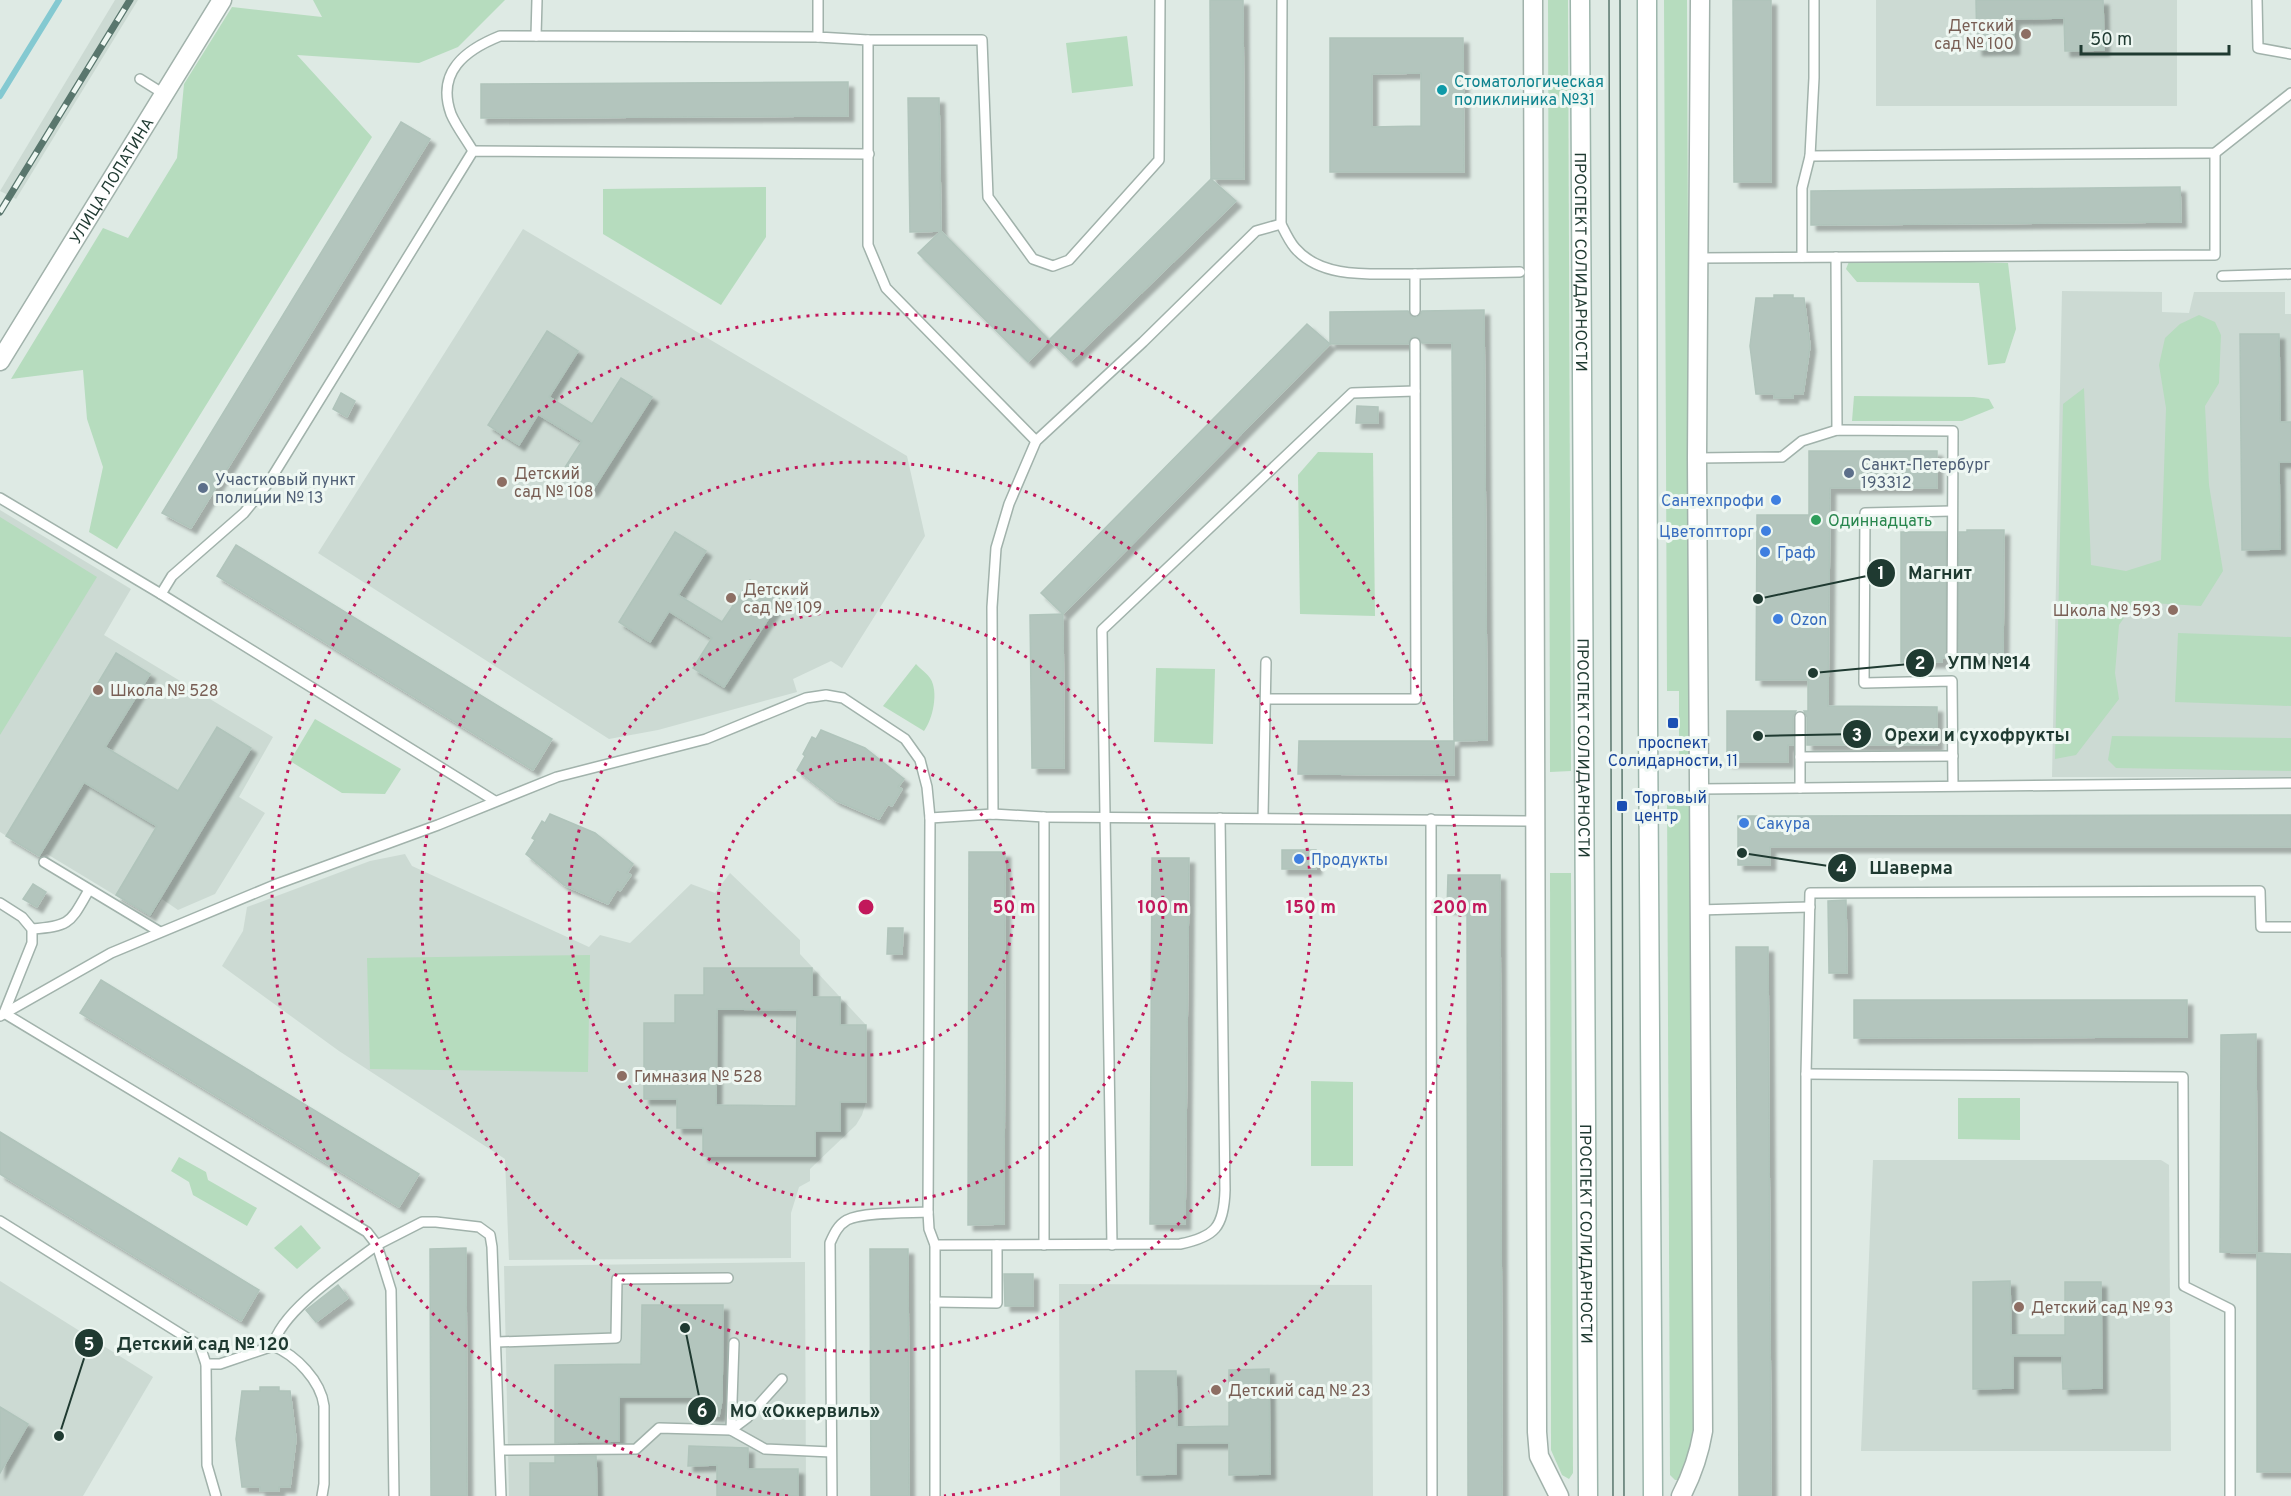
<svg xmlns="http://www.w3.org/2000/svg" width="2291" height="1496" font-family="Overpass,sans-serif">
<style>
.built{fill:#ccdad3}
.green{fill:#b6dcbe}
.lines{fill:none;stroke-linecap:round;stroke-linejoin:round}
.stream{stroke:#84c9d1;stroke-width:6}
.building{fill:#b3c5bd;stroke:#b0c4bb;stroke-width:1.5;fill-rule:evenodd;filter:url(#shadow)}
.service-casing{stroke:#a1b2ab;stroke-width:12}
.minor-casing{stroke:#a1b2ab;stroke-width:21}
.secondary-casing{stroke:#9db6ac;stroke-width:21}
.service{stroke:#fff;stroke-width:9}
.minor{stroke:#fff;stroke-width:18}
.secondary{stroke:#fff;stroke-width:18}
.tram{stroke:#59766d;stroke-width:1.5}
.rail-casing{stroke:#59766d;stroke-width:7}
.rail{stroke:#eef7f2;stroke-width:4.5;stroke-dasharray:14;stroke-linecap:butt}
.ring{fill:none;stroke:#c2185b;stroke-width:3;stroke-dasharray:3 6}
.education-dot{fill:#8d6e63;stroke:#eef7f2;stroke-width:2}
.culture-dot{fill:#0f9aa8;stroke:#eef7f2;stroke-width:2}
.service-dot{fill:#5c6f8a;stroke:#eef7f2;stroke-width:2}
.shop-dot{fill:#3f7fe0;stroke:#eef7f2;stroke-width:2}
.leisure-dot{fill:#2e9e5b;stroke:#eef7f2;stroke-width:2}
.transit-dot{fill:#1a4fb4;stroke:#eef7f2;stroke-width:2}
.labels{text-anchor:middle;stroke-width:6;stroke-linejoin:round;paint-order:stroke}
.education-label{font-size:16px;fill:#785e54;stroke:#eef7f2;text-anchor:start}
.culture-label{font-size:16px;fill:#0d838f;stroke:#eef7f2;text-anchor:start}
.street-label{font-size:16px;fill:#1f3a31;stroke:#eef7f2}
.service-label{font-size:16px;fill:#4e5e75;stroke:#eef7f2;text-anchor:start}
.shop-label{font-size:16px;fill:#366cbe;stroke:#eef7f2;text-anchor:start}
.leisure-label{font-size:16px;fill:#27864d;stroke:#eef7f2;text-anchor:start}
.transit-label{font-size:16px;fill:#164399;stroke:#eef7f2}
.centre{fill:#c2185b;stroke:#eef7f2;stroke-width:3}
.ring-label{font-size:18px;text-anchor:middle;font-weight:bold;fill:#c2185b;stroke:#eef7f2;stroke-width:6;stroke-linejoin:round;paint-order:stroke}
.leader{fill:none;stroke:#1f3a31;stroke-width:2}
.callout-dot{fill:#1f3a31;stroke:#eef7f2;stroke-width:2}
.mark-label{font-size:18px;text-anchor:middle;font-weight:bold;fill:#fff}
.callout-label{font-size:18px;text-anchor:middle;font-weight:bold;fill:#1f3a31;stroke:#eef7f2;stroke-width:6;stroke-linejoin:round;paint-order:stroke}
</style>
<defs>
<filter id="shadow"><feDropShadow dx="5.5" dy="5.5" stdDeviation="1.5" flood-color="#0004"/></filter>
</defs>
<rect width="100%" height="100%" fill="#deeae4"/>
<!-- built -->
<g class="built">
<polygon points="115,0 138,0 16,199 0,191"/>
<rect x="1876" y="0" width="301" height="106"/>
<polygon points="523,229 907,456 925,536 842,668 831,661 793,679 797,692 658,730 609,739 318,553"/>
<polygon points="2062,291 2162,292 2162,312 2189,313 2194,292 2285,292 2285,314 2291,314 2291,777 2052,777"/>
<polygon points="0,510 131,589 104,635 273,737 239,797 265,813 215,894 178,910 162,899 151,917 47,854 41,857 0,832"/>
<polygon points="405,854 412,866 589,947 600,935 630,943 691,884 715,893 730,873 800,940 800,954 866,1025 866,1102 862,1115 856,1125 810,1169 810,1181 799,1187 791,1213 791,1258 509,1260 505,1159 339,1051 222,966 243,931 247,907 370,861"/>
<polygon points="1873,1160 2161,1160 2169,1165 2171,1451 1861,1451"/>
<polygon points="805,1262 806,1496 509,1496 504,1266"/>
<polygon points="0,1281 153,1377 83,1496 0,1496"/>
<polygon points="1059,1284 1372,1285 1373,1496 1060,1496"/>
</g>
<!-- green -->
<g class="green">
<polygon points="313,0 505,0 458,47 419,63 297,55 372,137 117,549 89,532 103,467 87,419 83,370 11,379 103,228 128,238 177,158 184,84 232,7 322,17"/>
<polygon points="1548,0 1568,0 1571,771 1550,772"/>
<polygon points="1664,0 1687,0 1690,763 1679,763 1679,691 1667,691"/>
<polygon points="1127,36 1133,86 1072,93 1066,43"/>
<polygon points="766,187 766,237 721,305 603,234 603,189"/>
<polygon points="1850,259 2008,263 2016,329 2005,363 1988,365 1979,283 1857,282 1846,269"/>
<polygon points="2199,315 2215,322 2221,335 2219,383 2205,406 2209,485 2223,571 2201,606 2135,602 2119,625 2115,673 2119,699 2076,755 2055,759 2063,404 2084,388 2091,565 2126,571 2161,560 2166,408 2159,365 2165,338 2180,324"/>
<polygon points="1854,396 1974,397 1989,399 1994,408 1962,421 1852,421"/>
<polygon points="1318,452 1373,453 1375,616 1300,614 1298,475"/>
<polygon points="0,517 97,577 0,735"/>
<polygon points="2178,633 2291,637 2291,706 2175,702"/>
<path d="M916,664c4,5 11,9 14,14 9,13 3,41 -6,53l-41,-25z"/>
<polygon points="1156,668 1215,669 1213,744 1154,742"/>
<polygon points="315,719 401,769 385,794 342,793 290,761"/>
<polygon points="2112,736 2291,738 2291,771 2116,768 2108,760"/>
<polygon points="1667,791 1690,791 1693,1430 1687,1466 1679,1480 1675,1480 1670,1475"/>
<polygon points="1550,873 1571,873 1573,1473 1569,1479 1562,1475 1551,1450"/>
<polygon points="590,955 588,1072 370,1069 367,958"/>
<polygon points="1311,1081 1353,1082 1353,1166 1311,1166"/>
<polygon points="1958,1098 2020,1098 2020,1140 1958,1139"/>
<polygon points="179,1157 206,1172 208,1180 257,1208 247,1226 193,1195 189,1182 171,1171"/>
<polygon points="301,1225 321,1248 297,1269 274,1248"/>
</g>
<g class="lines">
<!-- stream -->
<polyline class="stream" points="0,96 59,0"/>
</g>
<!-- building -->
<g class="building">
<polygon points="1210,0 1243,0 1244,179 1211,179"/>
<polygon points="1733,0 1771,0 1771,182 1734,182"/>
<polygon points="1976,0 2103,0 2104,50 2065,51 2064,18 2014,19 2014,49 1977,50"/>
<path d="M1330,38h133l1,134h-134zM1421,73v53l-49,1v-53z"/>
<polygon points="848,82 848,116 481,118 481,84"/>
<polygon points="908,98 939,98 941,231 910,232"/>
<polygon points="401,122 430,139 191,528 162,513"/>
<polygon points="1211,179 1236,201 1071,361 1049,340"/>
<polygon points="2180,187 2181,222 1811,225 1811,191"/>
<polygon points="941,231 1049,340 1028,362 918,253"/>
<polygon points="1774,295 1793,295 1793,298 1804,298 1810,346 1803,394 1793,394 1793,398 1774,398 1774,394 1756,394 1750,346 1756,298 1774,298"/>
<polygon points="1484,310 1487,740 1454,741 1452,343 1422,343 1419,338 1414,336 1410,339 1408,344 1330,344 1330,312 1408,311 1411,316 1416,318 1420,315 1422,311"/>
<polygon points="1307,324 1330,344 1063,614 1041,593"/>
<polygon points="547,331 578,351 549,397 592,424 621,378 652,397 592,491 562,472 582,441 538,414 519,445 488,425"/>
<polygon points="2240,334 2279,334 2280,422 2291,422 2291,462 2279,462 2280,549 2242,550"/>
<polygon points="341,393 355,401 347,417 333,409"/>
<polygon points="1357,406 1378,407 1378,423 1356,423"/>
<polygon points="1809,451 1937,451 1937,488 1830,488 1828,706 1937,707 1937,745 1807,745 1807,717 1804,711 1808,711 1808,680 1756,680 1757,515 1809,515"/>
<polygon points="1967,530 2004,530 2003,659 1958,658 1959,532 1967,532"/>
<polygon points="675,532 706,551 678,595 722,622 750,580 781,599 724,687 693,668 712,638 669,611 650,642 619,622"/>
<polygon points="1901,532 1946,532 1946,658 1942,658 1942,662 1901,662"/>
<polygon points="236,545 552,739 533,770 217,576"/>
<polygon points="1063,614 1064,768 1032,768 1030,615"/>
<polygon points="116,653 150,674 105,747 178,791 217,727 251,748 150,915 116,895 157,826 84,782 39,856 6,836"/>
<polygon points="1727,711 1796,711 1793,717 1793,745 1788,745 1788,762 1727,762"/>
<polygon points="821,730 865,748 904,779 898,787 902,789 892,806 888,804 879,819 835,800 797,770 805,756 803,754 812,737 816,739"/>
<polygon points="1299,741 1454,741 1454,775 1298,774"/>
<polygon points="550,814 595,833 633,864 627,873 631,875 620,891 617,889 608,904 564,885 526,854 535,840 532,838 542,821 545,823"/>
<polygon points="2291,815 2291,847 1770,847 1770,865 1738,865 1738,816"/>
<rect x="1282" y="850" width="34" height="19"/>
<polygon points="969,852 1005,852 1004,1224 968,1225"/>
<polygon points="1152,858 1189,858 1185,1224 1150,1224"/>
<polygon points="1448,875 1500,875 1502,1496 1468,1496 1467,909 1447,908"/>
<polygon points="33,884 46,892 37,907 23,899"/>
<polygon points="1846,900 1847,973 1829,973 1828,901"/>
<polygon points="888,928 903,928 902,954 887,954"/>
<polygon points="1736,947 1768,947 1771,1496 1739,1496"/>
<path d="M704,968h108v29h28v28h26v77h-26v29h-25v25h-112v-28h-26v-29h-33v-76h31v-28h29zM717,1009l80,1 -1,96 -80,-1z"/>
<polygon points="101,980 419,1174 399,1207 80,1013"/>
<polygon points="1854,1000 2187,1000 2187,1037 1854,1038"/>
<polygon points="2256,1034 2257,1253 2220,1252 2221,1035"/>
<polygon points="0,1132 259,1290 241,1321 0,1174"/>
<polygon points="466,1248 467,1496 431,1496 430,1249"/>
<polygon points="870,1249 908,1249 909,1496 871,1496"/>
<polygon points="2257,1253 2291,1254 2291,1472 2257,1472"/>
<polygon points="1004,1274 1033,1274 1033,1306 1005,1306"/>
<polygon points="2010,1281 2011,1335 2065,1335 2065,1282 2101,1282 2102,1388 2063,1389 2062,1356 2013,1356 2013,1388 1973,1389 1973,1282"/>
<polygon points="338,1285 348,1298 316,1322 306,1310"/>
<polygon points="642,1305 723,1305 722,1400 719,1416 700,1414 701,1397 619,1397 619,1441 555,1443 555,1365 641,1364"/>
<polygon points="1269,1369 1270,1474 1229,1475 1229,1443 1176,1443 1176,1474 1137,1475 1136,1371 1176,1371 1177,1427 1229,1426 1229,1370"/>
<polygon points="260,1387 279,1387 279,1391 290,1391 296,1439 290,1487 279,1487 279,1491 260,1491 260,1487 242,1487 236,1439 242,1391 260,1391"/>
<polygon points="0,1407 28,1424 0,1473"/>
<polygon points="689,1446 748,1448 748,1469 798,1469 798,1496 717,1496 717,1465 688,1466"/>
<polygon points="555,1456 596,1456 597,1496 530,1496 530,1463 555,1463"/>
</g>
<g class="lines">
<!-- service casing -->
<g class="service-casing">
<g id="service">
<polyline points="818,0 818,37 868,40 868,245 886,288 1036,441"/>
<path d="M1282,0l-1,224c4,8 8,17 14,24 28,33 82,25 120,26"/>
<polyline points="2257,0 2258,48 2291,54"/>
<polyline points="536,36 537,0"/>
<polyline points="868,40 982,40 988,197 1033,259 1053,266 1069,260 1159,160 1160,0"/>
<polyline points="140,79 164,94"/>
<path d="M473,151c-7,-12 -17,-25 -22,-37 -15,-42 14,-64 49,-78l318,1"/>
<polyline points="1810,156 2215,153 2291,93"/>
<polyline points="1802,257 1802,188 1810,156 1814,78 1814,0"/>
<polyline points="1836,257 1837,430"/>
<polyline points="1700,258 2215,255 2215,153"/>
<polyline points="2222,276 2291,274"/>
<polyline points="1415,311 1415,274 1520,272"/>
<polyline points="1697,458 1782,457 1802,441 1837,430 1953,431 1952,655"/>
<polyline points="0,498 161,594 495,801"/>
<polyline points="1952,511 1865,513 1864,683 1952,681 1953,785"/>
<polyline points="161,594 172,576 244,513 269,482 473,151 869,154"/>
<polyline points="1266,699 1416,699 1415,343"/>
<polyline points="1800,757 1953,756"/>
<polyline points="1800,788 1800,717"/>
<polyline points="1699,789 2291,783"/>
<polyline points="993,814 992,607 996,548 1009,504 1036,441 1143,342 1256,231 1281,224"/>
<polyline points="1263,818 1266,662"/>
<polyline points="1431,819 1432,1496"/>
<polyline points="44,862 160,932"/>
<polyline points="0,903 22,917 32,929 32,943 4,1013 367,1232 377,1245 422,1222 436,1222 479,1227 490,1235 492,1247 501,1496"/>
<polyline points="1698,910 1810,907"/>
<path d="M32,929c40,-3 38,-7 57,-39"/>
<polyline points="0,1016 111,953 277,884 438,825 557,777 706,739 806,698 826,695 843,698 905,739 920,760 927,787 930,818"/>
<polyline points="1806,1074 2183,1077 2184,1286 2230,1309 2230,1496"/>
<path d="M928,1212l1,17 6,16 245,-1c35,-7 44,-17 45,-54l-5,-372"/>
<polyline points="0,1221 200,1346 206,1364 207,1465 216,1496"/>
<polyline points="1044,1245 1044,817"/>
<polyline points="1112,1245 1102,630 1352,393 1415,391"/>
<polyline points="935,1302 997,1303 997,1245"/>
<polyline points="497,1342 616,1338 617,1279 728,1278"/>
<path d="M273,1346c8,-36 75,-79 104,-101l14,45 3,206"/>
<path d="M206,1364h14l53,-18c23,9 48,35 51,60v78l-2,12"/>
<polyline points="731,1430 734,1343"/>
<polyline points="731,1430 747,1418 782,1379"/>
<polyline points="500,1450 636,1449 659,1428 731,1430 765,1449 831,1452"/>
<path d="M832,1496l-2,-253c4,-9 8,-18 17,-23 16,-8 61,-7 81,-8l2,-394 63,-4 51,3 490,4"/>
<polyline points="935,1496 935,1245"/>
<polyline points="1806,1496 1806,1074 1810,893 2260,891 2261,927 2291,927"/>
</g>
</g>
<!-- minor casing -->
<g class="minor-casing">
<g id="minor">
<polyline points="1533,0 1537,1432 1539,1456 1559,1496"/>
<path id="s1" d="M0,361l222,-361"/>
<path d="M1681,1496c11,-21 18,-41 22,-65l-6,-973 3,-458"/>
</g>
</g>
<!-- secondary casing -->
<g class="secondary-casing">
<g id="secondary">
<path id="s2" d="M1580,0l8,1496"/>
<polyline points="1647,0 1648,724 1653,1496"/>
</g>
</g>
<!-- service -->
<use href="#service" class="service"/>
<!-- minor -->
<use href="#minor" class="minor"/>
<!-- secondary -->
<use href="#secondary" class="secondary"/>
<!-- tram -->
<g class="tram">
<polyline points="1609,0 1613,1496"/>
<polyline points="1620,0 1624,1496"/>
</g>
<!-- rail casing -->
<g class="rail-casing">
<polyline id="rail" points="0,212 130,0"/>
</g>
<!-- rail -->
<use href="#rail" class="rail"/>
</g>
<!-- distance rings -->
<g class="ring">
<circle cx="866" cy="907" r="148"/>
<circle cx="866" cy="907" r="297"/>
<circle cx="866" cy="907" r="445"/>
<path d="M788 1496A594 594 0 1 1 944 1496"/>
</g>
<!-- markers -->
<g class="education-dot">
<circle cx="2026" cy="34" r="6"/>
<circle cx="502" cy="482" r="6"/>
<circle cx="731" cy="598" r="6"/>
<circle cx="2173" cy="610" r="6"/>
<circle cx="98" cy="690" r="6"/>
<circle cx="622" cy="1076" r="6"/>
<circle cx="2019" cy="1307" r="6"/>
<circle cx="1216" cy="1390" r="6"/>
</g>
<circle class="culture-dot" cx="1442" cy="90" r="6"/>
<g class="service-dot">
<circle cx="1849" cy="473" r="6"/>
<circle cx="203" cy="488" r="6"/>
</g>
<g class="shop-dot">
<circle cx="1776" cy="500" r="6"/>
<circle cx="1766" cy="531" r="6"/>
<circle cx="1765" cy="552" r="6"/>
<circle cx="1778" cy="619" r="6"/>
<circle cx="1744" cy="823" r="6"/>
<circle cx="1299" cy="859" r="6"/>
</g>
<circle class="leisure-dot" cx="1816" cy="520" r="6"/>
<g class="transit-dot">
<rect x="1667" y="717" width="12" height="12" rx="3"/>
<rect x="1616" y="800" width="12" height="12" rx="3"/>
</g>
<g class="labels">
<!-- education labels -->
<g class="education-label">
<text x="2014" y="31" text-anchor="end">Детский<tspan x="2014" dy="18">сад № 100</tspan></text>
<text x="514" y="479">Детский<tspan x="514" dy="18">сад № 108</tspan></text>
<text x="743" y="595">Детский<tspan x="743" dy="18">сад № 109</tspan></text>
<text x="2161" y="616" text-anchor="end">Школа № 593</text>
<text x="110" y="696">Школа № 528</text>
<text x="634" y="1082">Гимназия № 528</text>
<text x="2031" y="1313">Детский сад № 93</text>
<text x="1228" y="1396">Детский сад № 23</text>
</g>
<!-- culture labels -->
<g class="culture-label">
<text x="1454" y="87">Стоматологическая<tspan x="1454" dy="18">поликлиника №31</tspan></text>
</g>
<!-- street labels -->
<g class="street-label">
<text dy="6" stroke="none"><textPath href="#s1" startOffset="212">УЛИЦА ЛОПАТИНА</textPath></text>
<text dy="6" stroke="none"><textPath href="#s2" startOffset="262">ПРОСПЕКТ СОЛИДАРНОСТИ</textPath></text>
<text dy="6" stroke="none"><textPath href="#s2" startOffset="748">ПРОСПЕКТ СОЛИДАРНОСТИ</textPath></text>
<text dy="6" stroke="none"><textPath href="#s2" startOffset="1234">ПРОСПЕКТ СОЛИДАРНОСТИ</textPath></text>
</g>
<!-- service labels -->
<g class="service-label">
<text x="1861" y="470">Санкт-Петербург<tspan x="1861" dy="18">193312</tspan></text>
<text x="215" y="485">Участковый пункт<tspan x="215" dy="18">полиции № 13</tspan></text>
</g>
<!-- shop labels -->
<g class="shop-label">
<text x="1764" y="506" text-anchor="end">Сантехпрофи</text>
<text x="1754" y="537" text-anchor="end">Цветоптторг</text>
<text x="1777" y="558">Граф</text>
<text x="1790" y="625">Ozon</text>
<text x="1756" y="829">Сакура</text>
<text x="1311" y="865">Продукты</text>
</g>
<!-- leisure labels -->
<g class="leisure-label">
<text x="1828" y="526">Одиннадцать</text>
</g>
<!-- transit labels -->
<g class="transit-label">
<text x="1673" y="748">проспект<tspan x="1673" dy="18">Солидарности, 11</tspan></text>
<text x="1634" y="803" text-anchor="start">Торговый<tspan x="1634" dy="18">центр</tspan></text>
</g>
</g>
<circle cx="866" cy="907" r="9" class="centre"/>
<g class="ring-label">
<text x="1014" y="913">50 m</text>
<text x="1163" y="913">100 m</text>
<text x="1311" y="913">150 m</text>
<text x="1460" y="913">200 m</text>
</g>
<!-- callouts -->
<path class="leader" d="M1758 599L1881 573M1813 673L1920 663M1758 736L1857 734M1742 853L1842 868M59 1436L89 1343M685 1328L702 1411"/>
<g class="callout-dot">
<circle cx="1758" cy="599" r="6"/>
<circle cx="1813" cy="673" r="6"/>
<circle cx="1758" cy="736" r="6"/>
<circle cx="1742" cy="853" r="6"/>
<circle cx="59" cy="1436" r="6"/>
<circle cx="685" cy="1328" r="6"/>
<circle cx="1881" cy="573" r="15"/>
<circle cx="1920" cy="663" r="15"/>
<circle cx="1857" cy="734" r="15"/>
<circle cx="1842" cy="868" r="15"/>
<circle cx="89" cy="1343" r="15"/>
<circle cx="702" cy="1411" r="15"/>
</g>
<g class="mark-label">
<text x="1881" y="579">1</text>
<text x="1920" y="669">2</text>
<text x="1857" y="741">3</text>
<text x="1842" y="874">4</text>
<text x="89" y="1350">5</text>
<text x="702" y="1417">6</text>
</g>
<g class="callout-label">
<text x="1940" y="579">Магнит</text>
<text x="1989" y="669">УПМ №14</text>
<text x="1977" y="741">Орехи и сухофрукты</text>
<text x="1911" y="874">Шаверма</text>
<text x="203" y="1350">Детский сад № 120</text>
<text x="805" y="1417">МО «Оккервиль»</text>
</g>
<!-- scale -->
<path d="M2081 45v9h148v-9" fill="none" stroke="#1f3a31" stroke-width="3"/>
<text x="2090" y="45" font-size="18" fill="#1f3a31" stroke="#eef7f2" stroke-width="4.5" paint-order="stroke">50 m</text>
</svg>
